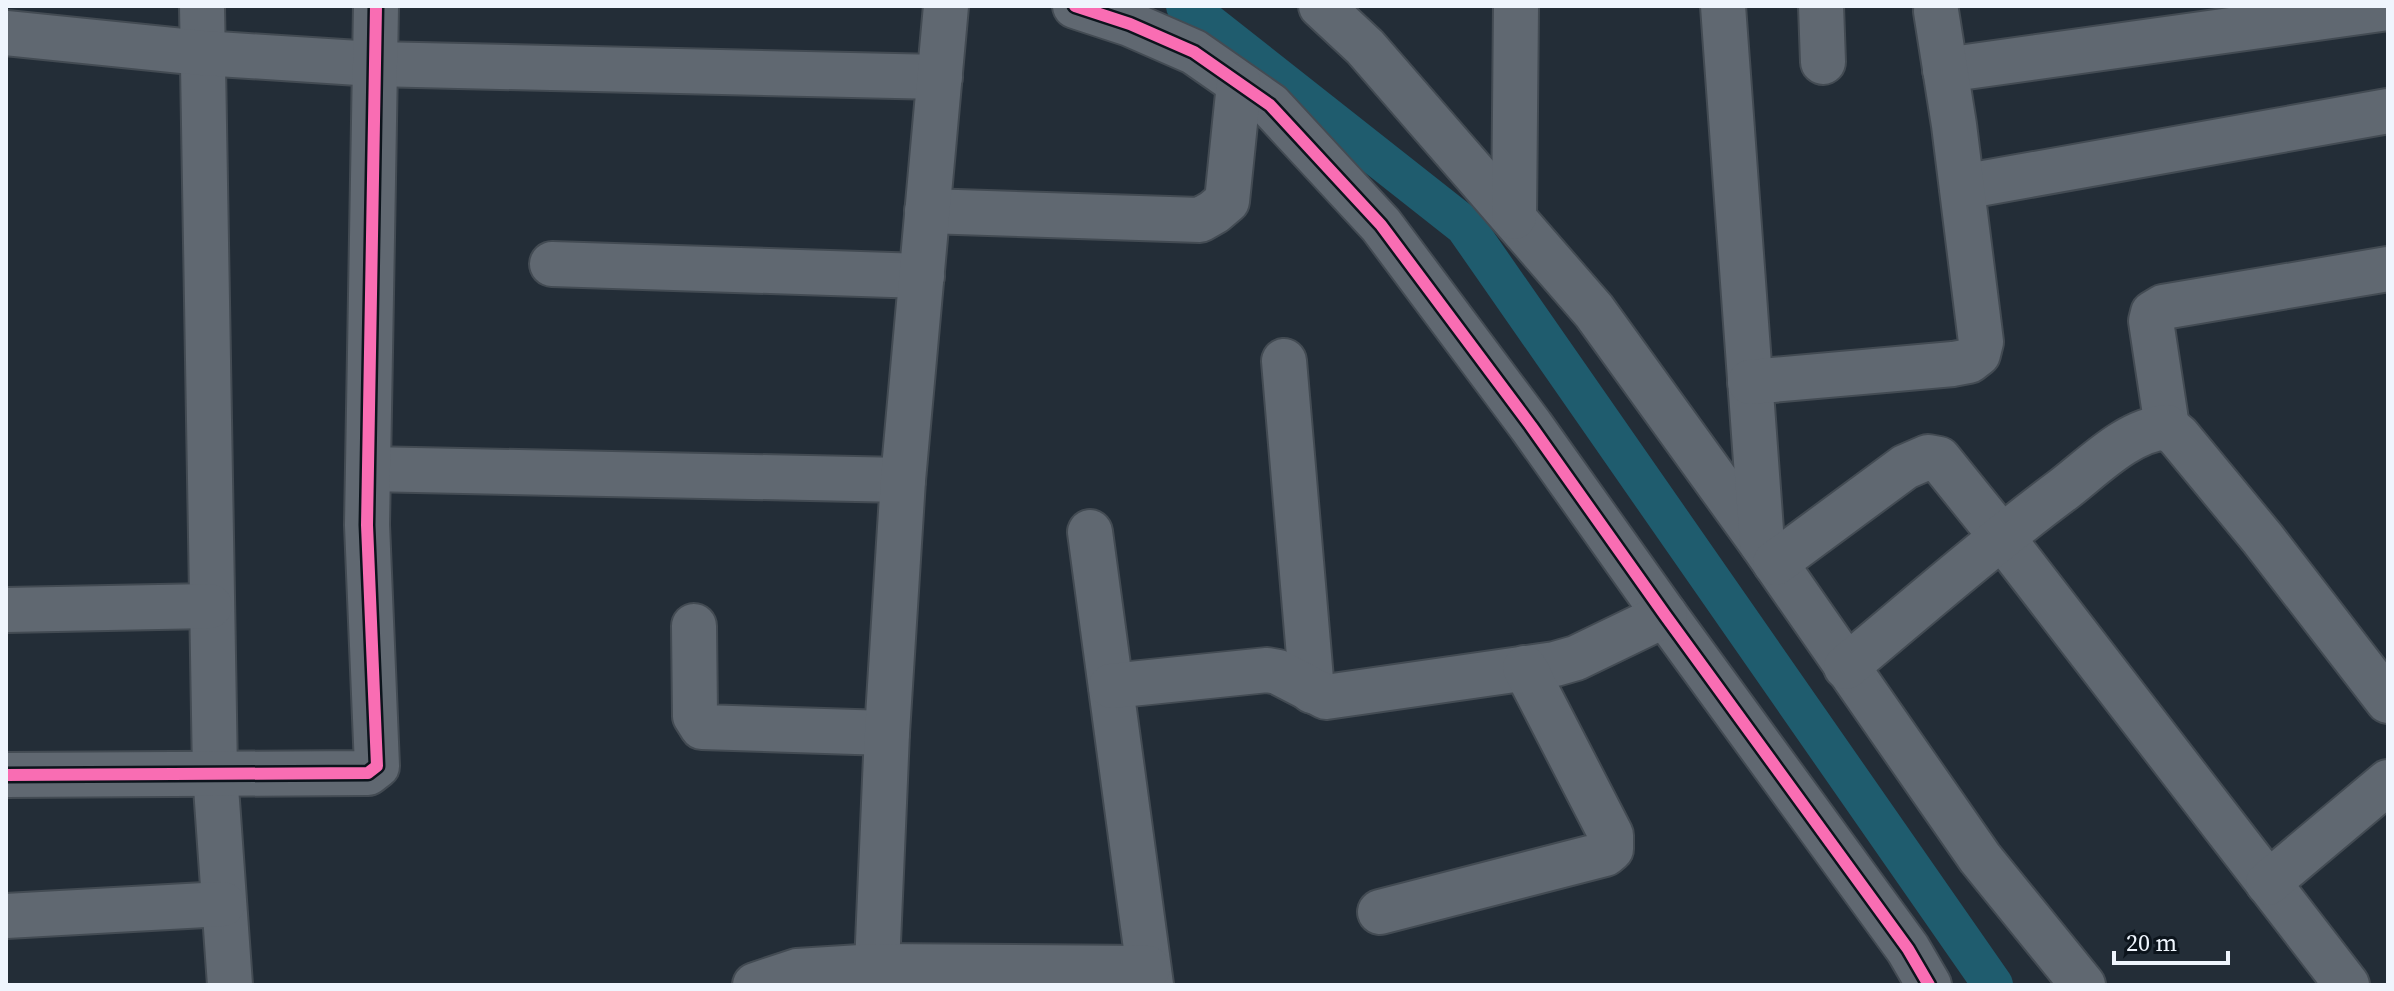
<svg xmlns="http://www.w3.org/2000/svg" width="2394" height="991" font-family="'Source Serif 4',serif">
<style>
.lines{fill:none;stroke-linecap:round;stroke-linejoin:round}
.canal{stroke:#1f5c6e;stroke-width:40}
.minor-casing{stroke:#434b53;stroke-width:48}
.minor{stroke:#606871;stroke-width:44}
.cycleway-casing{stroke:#0c141c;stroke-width:17}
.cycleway{stroke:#f96db3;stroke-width:12}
</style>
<rect width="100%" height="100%" fill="#232d37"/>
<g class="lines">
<!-- canal -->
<polyline class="canal" points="1186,6 1465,226 1993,985"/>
<!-- minor casing -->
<g class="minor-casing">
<g id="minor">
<polyline points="202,6 215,773 230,985"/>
<polyline points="1075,6 1130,24 1194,52 1270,105 1381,225 1531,426 1665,615 1908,949 1929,985"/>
<polyline points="1321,6 1365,47 1594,311 1762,544 1980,858 2083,985"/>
<polyline points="1723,6 1762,544"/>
<polyline points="1821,6 1823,62"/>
<polyline points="6,33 202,53 374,64 940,77"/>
<polyline points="1945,70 2388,8"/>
<polyline points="1962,187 2388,111"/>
<polyline points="927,211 1200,220 1214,212 1227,201 1239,84"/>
<polyline points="1514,217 1516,6"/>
<polyline points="552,264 922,276"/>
<polyline points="1284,361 1312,691"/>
<polyline points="1750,382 1953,364 1969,361 1978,354 1981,342 1954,125 1936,11"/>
<polyline points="2167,427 2151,321 2153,313 2163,307 2388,269"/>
<polyline points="368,469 903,480"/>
<polyline points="1090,532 1151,985"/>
<polyline points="1775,563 1905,467 1928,457 1939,459 2001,536 2347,985"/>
<polyline points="6,610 210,606"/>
<polyline points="694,626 695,716 702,727 887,733"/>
<path d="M1846,667c72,-60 143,-122 218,-178 30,-23 64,-59 103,-62l11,9 85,103 125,162"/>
<polyline points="1111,686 1267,670 1278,672 1326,697 1555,664 1576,658 1665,615"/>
<polyline points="6,775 368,773 377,766 367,525 376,6"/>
<polyline points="2268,883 2388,782"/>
<polyline points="1380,912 1605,854 1611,849 1611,835 1525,668"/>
<polyline points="6,916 223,904"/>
<polyline points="877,966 887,733 903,480 946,6"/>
<polyline points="755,985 797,971 877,966 1148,968"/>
</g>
</g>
<!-- minor -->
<use href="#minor" class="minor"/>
<!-- cycleway casing -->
<g class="cycleway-casing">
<g id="cycleway">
<polyline points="1075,6 1130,24 1194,52 1270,105 1381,225 1531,426 1665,615 1908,949 1929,985"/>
<polyline points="6,775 368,773 377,766 367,525 376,6"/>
</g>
</g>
<!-- cycleway -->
<use href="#cycleway" class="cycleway"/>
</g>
<!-- border -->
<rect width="2394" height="991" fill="none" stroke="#eff5fd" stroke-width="16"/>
<!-- scale -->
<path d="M2114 951v12h114v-12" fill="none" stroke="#eff5fd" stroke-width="4"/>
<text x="2126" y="951" font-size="24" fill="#eff5fd" stroke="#0c141c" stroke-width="6" paint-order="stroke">20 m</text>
</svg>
